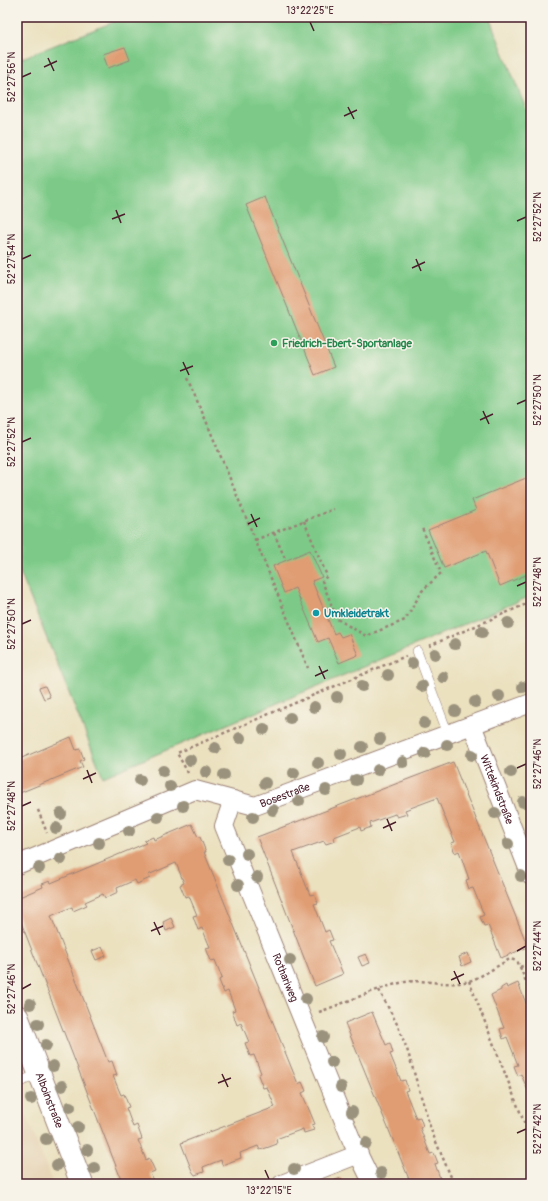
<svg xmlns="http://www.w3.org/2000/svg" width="548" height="1201" font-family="Pangolin,sans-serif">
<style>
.built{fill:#e7d5b7}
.green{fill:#7dca88;stroke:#64745a}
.building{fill:#e09d73}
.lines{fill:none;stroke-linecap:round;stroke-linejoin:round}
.service-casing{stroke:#9a8075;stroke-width:10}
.minor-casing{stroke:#9a8075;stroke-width:20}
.tertiary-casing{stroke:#9a8075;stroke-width:24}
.path{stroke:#9a8075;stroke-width:2.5;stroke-dasharray:3 3;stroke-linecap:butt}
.service{stroke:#fff;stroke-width:9}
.minor{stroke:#fff;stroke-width:18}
.tertiary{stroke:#fff;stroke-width:22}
.tree{fill:#9b927d}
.ticks{fill:none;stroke:#4a1f2b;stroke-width:1.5}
.leisure-dot{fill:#2e9e5b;stroke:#f7f3e8;stroke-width:1.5}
.culture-dot{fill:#0f9aa8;stroke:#f7f3e8;stroke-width:1.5}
.labels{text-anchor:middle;stroke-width:3;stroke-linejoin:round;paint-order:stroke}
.leisure-label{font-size:11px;font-weight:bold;fill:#27864d;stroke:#f7f3e8;text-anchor:start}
.culture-label{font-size:11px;font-weight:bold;fill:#0d838f;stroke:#f7f3e8;text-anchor:start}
.street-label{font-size:11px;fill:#4a1f2b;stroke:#f7f3e8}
.neatline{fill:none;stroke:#4a1f2b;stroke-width:1.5}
.ticks-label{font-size:10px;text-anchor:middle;fill:#4a1f2b}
</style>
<rect width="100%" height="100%" fill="#f7f3e8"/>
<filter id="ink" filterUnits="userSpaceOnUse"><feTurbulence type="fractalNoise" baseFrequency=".025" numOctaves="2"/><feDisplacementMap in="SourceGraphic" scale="8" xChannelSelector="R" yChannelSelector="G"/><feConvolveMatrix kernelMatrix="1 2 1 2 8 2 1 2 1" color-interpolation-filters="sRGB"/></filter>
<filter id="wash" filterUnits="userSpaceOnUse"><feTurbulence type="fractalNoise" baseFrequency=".012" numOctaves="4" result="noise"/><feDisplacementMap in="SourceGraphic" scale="16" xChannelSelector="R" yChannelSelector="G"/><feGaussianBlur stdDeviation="0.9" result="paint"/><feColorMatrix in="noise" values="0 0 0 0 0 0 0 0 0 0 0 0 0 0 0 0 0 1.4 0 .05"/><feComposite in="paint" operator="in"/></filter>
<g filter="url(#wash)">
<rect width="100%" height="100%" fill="#ebe1bf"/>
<!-- built -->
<polygon class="built" points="17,1092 40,1151 53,1184 17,1184"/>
<!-- green -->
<polygon class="green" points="126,17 489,17 531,121 531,596 103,777 17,565 17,60"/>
<g id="blocks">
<!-- building -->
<g class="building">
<polygon points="125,47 130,60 108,68 103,54"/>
<polygon points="265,197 334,367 315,375 246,205"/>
<polygon points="531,476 531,567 529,568 531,573 500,586 486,551 444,568 428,530 476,510 472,500"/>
<polygon points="310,550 322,577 312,581 334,634 338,632 341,637 349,634 358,655 339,663 328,638 318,642 295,588 284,593 273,566"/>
<polygon points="45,686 50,697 44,699 39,688"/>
<polygon points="71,737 76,750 80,749 84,759 80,761 83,767 17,794 17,760"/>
<polygon points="453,762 528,947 501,958 488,925 484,926 480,917 484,915 473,888 469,889 466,880 469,879 459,851 455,853 451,843 455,842 437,798 405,810 407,814 397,817 395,814 370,823 371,827 361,831 360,827 334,837 335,841 326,844 324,841 293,852 310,895 314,894 316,898 318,903 314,904 325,932 329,930 333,940 329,941 343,974 315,986 257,837"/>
<polygon points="192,824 198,837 200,837 206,852 204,852 298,1084 302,1082 306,1091 302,1093 315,1124 312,1125 314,1130 304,1133 303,1129 276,1139 277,1144 269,1147 260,1150 258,1146 240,1153 241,1158 222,1165 221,1160 203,1167 204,1172 195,1175 192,1171 181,1143 275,1107 267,1087 263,1088 258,1075 261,1073 254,1055 250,1056 245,1043 249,1042 241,1023 237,1025 232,1011 235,1010 228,991 224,993 219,980 222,978 215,960 211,961 206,948 210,947 202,928 198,930 193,916 197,915 189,896 185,897 180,885 184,883 176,863 148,875 150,878 137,884 135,880 117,888 118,892 105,898 103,894 85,902 87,905 73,911 72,907 51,916 108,1062 112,1061 117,1075 113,1076 121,1095 124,1094 129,1107 126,1108 133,1127 137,1125 142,1139 138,1140 146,1160 149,1158 155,1171 150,1173 154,1183 156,1182 157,1184 123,1184 17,912 17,898 43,887 42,884 50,881 51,883 146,843 144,841 153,837 154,840"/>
<polygon points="171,918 175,927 166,931 163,922"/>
<polygon points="102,947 106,956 96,960 92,951"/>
<polygon points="468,953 471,962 462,966 459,957"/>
<polygon points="366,954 370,963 362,966 358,957"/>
<polygon points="518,983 531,1016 531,1098 521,1074 518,1076 514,1066 518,1065 507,1037 503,1039 500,1029 504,1028 491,995 501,990 501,988 506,985 507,988"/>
<polygon points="372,1012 386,1045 390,1043 393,1053 390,1054 401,1081 405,1080 408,1090 405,1091 416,1118 420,1117 423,1126 420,1128 430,1154 434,1153 438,1163 435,1164 442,1184 411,1184 345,1023"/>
<polygon points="341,1178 343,1184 325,1184"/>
</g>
</g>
</g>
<g filter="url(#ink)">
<use href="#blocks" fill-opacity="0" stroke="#9a8075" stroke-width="1"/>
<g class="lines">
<!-- service casing -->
<g class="service-casing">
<g id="service">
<polyline points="417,651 448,734"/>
<polyline points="17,1083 39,1074"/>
</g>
</g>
<!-- minor casing -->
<g class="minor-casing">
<g id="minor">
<path id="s1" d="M472,725l59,151"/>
<path id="s2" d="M233,800l-9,26 128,315 21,43"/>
<path id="s3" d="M17,865l178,-75 60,16 276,-103"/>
<polyline points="282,1184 359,1154"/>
</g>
</g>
<!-- tertiary casing -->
<g class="tertiary-casing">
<g id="tertiary">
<path id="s4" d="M17,1016l65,168"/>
</g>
</g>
<!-- path -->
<g class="path">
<polyline points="187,378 207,423 308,668"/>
<polyline points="304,521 327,576 322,581 337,619 366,636 405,620 422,591 441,573 422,528"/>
<polyline points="274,533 286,561"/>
<polyline points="255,540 334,509"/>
<polyline points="429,646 531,602"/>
<polyline points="188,773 177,753 406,656"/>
<polyline points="38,810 47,833"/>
<polyline points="520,967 531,994"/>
<polyline points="469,981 531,1140"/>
<polyline points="379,990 397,1024 407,1049 431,1130 454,1184"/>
<polyline points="526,1004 531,1002"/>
<path d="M319,1012c26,-9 53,-22 81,-29 19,-5 38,2 58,0 19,-1 36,-16 52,-24l7,2 3,6 11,-4"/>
</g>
<!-- service -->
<use href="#service" class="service"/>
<!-- minor -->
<use href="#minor" class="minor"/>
<!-- tertiary -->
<use href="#tertiary" class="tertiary"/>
</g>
<!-- trees -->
<g class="tree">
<circle cx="508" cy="623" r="6"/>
<circle cx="482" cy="632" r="6"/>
<circle cx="455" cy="644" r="6"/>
<circle cx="435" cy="654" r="6"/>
<circle cx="412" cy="663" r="6"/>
<circle cx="388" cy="675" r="6"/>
<circle cx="443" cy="677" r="6"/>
<circle cx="362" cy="686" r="6"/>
<circle cx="422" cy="686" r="6"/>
<circle cx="523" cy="687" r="6"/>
<circle cx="499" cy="696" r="6"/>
<circle cx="337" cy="697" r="6"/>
<circle cx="475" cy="702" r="6"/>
<circle cx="314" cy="707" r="6"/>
<circle cx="455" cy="711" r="6"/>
<circle cx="290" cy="718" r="6"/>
<circle cx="424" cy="723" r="6"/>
<circle cx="264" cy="729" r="6"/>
<circle cx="240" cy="738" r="6"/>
<circle cx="380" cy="739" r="6"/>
<circle cx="447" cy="745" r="6"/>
<circle cx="362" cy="747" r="6"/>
<circle cx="215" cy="748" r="6"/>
<circle cx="425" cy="753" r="6"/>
<circle cx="341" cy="754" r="6"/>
<circle cx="472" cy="755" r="6"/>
<circle cx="190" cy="760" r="6"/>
<circle cx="403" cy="762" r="6"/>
<circle cx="318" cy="763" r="6"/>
<circle cx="378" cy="770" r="6"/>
<circle cx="163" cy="771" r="6"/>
<circle cx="206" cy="772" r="6"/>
<circle cx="511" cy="772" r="6"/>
<circle cx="294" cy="773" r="6"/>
<circle cx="224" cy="775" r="6"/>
<circle cx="140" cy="780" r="6"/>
<circle cx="356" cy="780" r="6"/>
<circle cx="265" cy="783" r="6"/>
<circle cx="170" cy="786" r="6"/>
<circle cx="326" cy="790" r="6"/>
<circle cx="299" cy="801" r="6"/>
<circle cx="523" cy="802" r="6"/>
<circle cx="183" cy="806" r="6"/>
<circle cx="273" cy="810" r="6"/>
<circle cx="495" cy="813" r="6"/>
<circle cx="61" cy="814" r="6"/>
<circle cx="158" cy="817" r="6"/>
<circle cx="253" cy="817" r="6"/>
<circle cx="56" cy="828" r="6"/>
<circle cx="129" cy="831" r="6"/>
<circle cx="99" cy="843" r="6"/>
<circle cx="508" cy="844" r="6"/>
<circle cx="247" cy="854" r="6"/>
<circle cx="61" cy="859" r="6"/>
<circle cx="228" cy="860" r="6"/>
<circle cx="39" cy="868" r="6"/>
<circle cx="521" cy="876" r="6"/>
<circle cx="257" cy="877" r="6"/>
<circle cx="238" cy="885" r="6"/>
<circle cx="290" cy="960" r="6"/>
<circle cx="306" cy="999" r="6"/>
<circle cx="30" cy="1004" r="6"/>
<circle cx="38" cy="1024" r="6"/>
<circle cx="323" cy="1037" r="6"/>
<circle cx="46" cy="1045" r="6"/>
<circle cx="332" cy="1062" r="6"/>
<circle cx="53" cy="1066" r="6"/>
<circle cx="62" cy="1086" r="6"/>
<circle cx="341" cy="1087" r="6"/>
<circle cx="31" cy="1099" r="6"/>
<circle cx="70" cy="1107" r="6"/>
<circle cx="352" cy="1112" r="6"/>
<circle cx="78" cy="1127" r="6"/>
<circle cx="46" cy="1139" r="6"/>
<circle cx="366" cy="1143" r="6"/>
<circle cx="87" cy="1150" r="6"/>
<circle cx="57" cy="1165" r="6"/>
<circle cx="94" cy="1168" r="6"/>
<circle cx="294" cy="1169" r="6"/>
<circle cx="381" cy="1173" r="6"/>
</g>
</g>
<!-- ticks -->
<path class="ticks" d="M310,22l4,9M48,58l6,13M44,67l13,-6M22,77l9,-4M348,107l6,12M344,116l13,-6M116,210l5,13M112,219l13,-5M517,221l9,-4M22,259l9,-4M416,259l5,12M412,268l13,-6M183,362l6,13M180,371l13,-5M517,404l9,-4M483,411l6,13M480,420l13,-6M22,442l9,-4M251,514l6,13M248,524l12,-6M517,586l9,-4M22,624l9,-4M319,666l6,13M315,676l13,-6M517,768l9,-4M87,770l5,13M83,779l13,-6M22,806l9,-4M387,819l5,12M383,828l13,-6M154,922l6,13M151,931l12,-5M517,951l9,-5M454,971l6,13M451,980l13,-6M22,989l9,-5M222,1074l6,13M218,1083l13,-5M517,1133l9,-4M265,1170l4,9"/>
<!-- markers -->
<circle class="leisure-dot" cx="274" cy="343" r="4"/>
<circle class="culture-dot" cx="316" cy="613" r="4"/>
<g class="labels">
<!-- leisure labels -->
<g class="leisure-label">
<text x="282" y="347">Friedrich-Ebert-Sportanlage</text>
</g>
<!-- culture labels -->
<g class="culture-label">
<text x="324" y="617">Umkleidetrakt</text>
</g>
<!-- street labels -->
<g class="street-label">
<text dy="4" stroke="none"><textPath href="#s1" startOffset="69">Wittekindstraße</textPath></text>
<text dy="4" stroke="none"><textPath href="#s3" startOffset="287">Bosestraße</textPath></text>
<text dy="4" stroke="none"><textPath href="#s2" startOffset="191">Rothariweg</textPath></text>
<text dy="4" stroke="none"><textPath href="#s4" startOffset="90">Alboinstraße</textPath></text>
</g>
</g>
<!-- margin -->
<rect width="548" height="1201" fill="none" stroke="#f7f3e8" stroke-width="44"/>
<rect x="22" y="22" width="504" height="1157" class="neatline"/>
<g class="ticks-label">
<text x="310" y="14">13°22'25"E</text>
<text transform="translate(11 77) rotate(-90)" y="4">52°27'56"N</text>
<text transform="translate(537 217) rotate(-90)" y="4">52°27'52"N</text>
<text transform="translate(11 259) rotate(-90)" y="4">52°27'54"N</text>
<text transform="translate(537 400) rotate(-90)" y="4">52°27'50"N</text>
<text transform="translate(11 442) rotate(-90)" y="4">52°27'52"N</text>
<text transform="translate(537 582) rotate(-90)" y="4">52°27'48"N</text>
<text transform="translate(11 624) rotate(-90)" y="4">52°27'50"N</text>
<text transform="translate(537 764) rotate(-90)" y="4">52°27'46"N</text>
<text transform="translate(11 806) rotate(-90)" y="4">52°27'48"N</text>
<text transform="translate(537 946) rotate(-90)" y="4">52°27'44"N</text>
<text transform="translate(11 989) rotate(-90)" y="4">52°27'46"N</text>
<text transform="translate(537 1129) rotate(-90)" y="4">52°27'42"N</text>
<text x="269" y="1194">13°22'15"E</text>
</g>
</svg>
